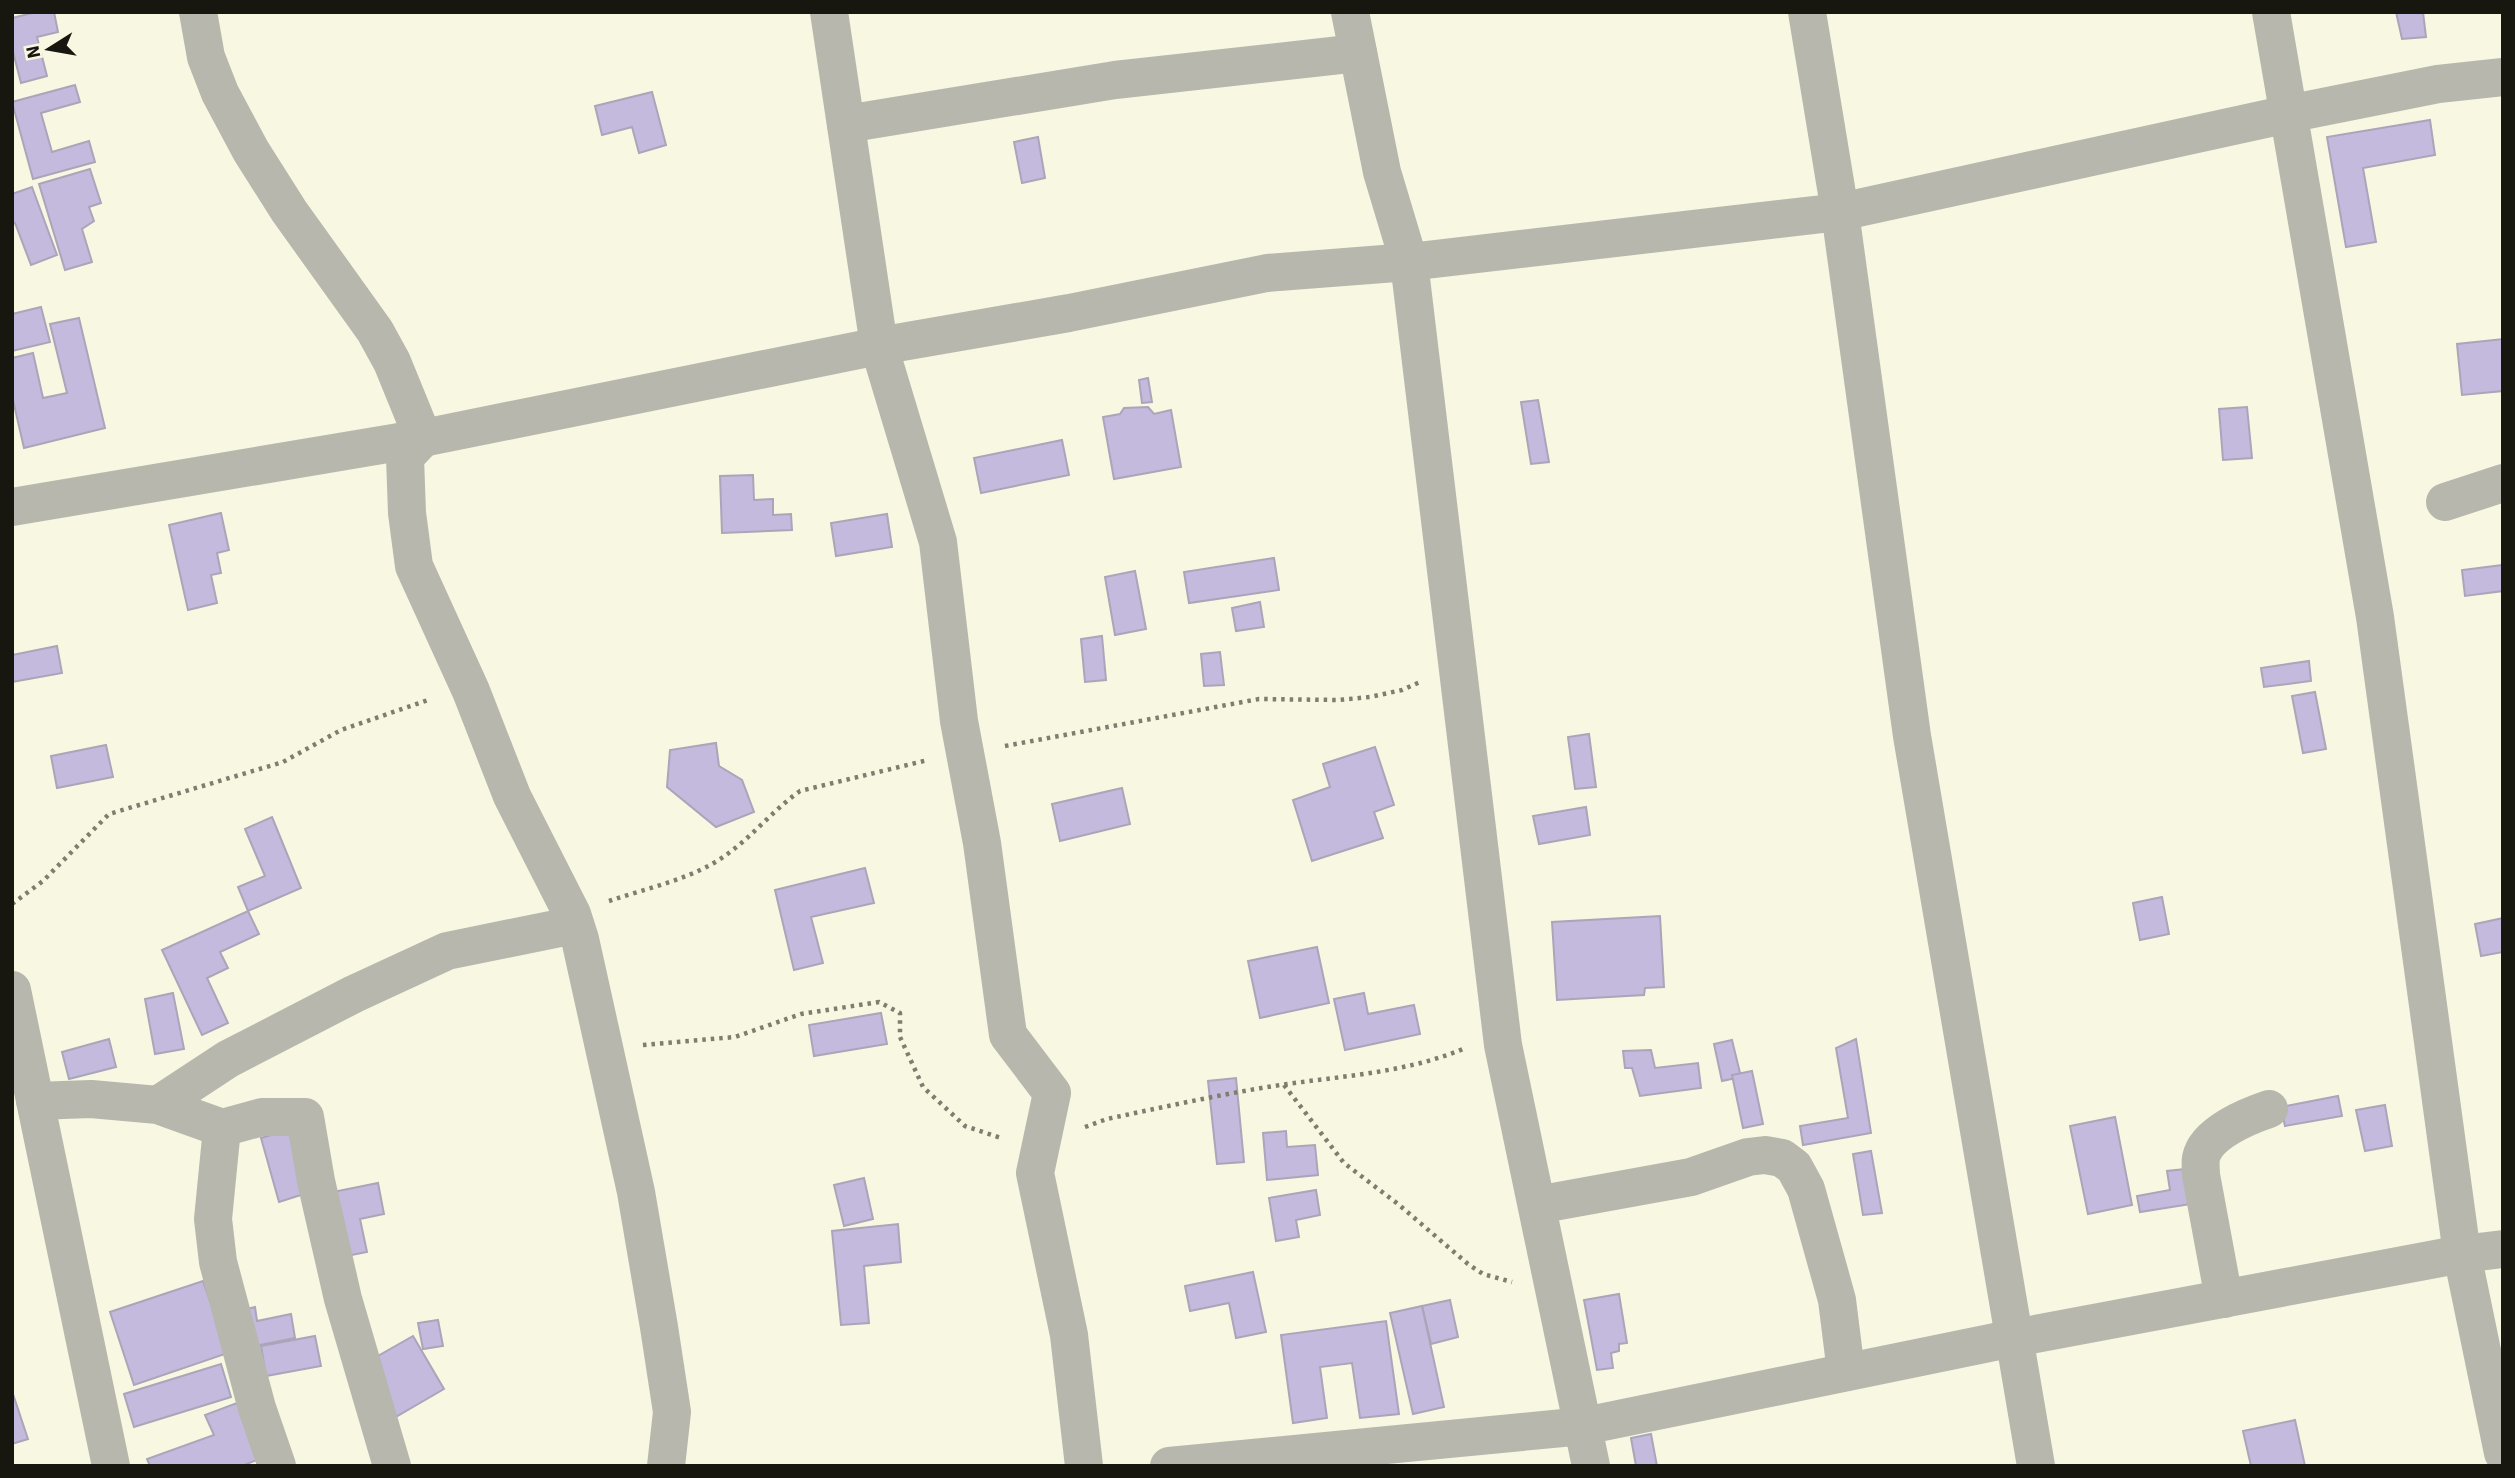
<svg xmlns="http://www.w3.org/2000/svg" width="2515" height="1478" font-family="'Source Sans 3',sans-serif">
<style>
.building{fill:#c3bade;stroke:#aaa5b9;stroke-width:2}
.lines{fill:none;stroke-linecap:round;stroke-linejoin:round}
.path{stroke:#7e7d70;stroke-width:4.5;stroke-dasharray:3.5 5;stroke-linecap:butt}
.minor{stroke:#b7b7ad;stroke-width:38}
</style>
<rect width="100%" height="100%" fill="#f8f7e1"/>
<!-- building -->
<g class="building">
<polygon points="36,12 54,12 58,32 37,37 47,76 21,83 12,48 12,18"/>
<polygon points="2396,12 2423,12 2426,37 2402,39"/>
<polygon points="75,85 80,102 41,113 52,152 89,141 95,162 33,179 12,102"/>
<polygon points="652,92 666,145 639,153 632,127 602,135 595,106"/>
<polygon points="2430,120 2435,155 2363,168 2376,242 2346,247 2327,137"/>
<polygon points="1038,137 1045,178 1022,183 1014,142"/>
<polygon points="90,169 101,203 89,207 94,221 82,229 92,262 65,270 39,184"/>
<polygon points="32,187 57,255 31,265 15,223 12,224 12,194"/>
<polygon points="41,307 50,342 12,351 12,314"/>
<polygon points="79,318 105,428 24,448 12,396 12,358 33,353 43,398 67,393 50,324"/>
<polygon points="2503,339 2503,391 2462,395 2457,344"/>
<polygon points="1148,378 1152,402 1142,403 1139,380"/>
<polygon points="1538,400 1549,462 1531,464 1521,402"/>
<polygon points="1148,407 1154,414 1171,410 1181,467 1114,479 1103,417 1120,414 1124,408"/>
<polygon points="2247,407 2252,458 2223,460 2219,409"/>
<polygon points="1062,440 1069,475 981,493 974,458"/>
<polygon points="753,475 754,500 773,499 773,515 791,514 792,530 722,533 720,476"/>
<polygon points="221,513 229,550 217,553 221,573 211,575 217,603 188,610 169,525"/>
<polygon points="887,514 892,547 836,556 831,523"/>
<polygon points="1274,558 1279,590 1189,603 1184,572"/>
<polygon points="2503,565 2503,591 2465,596 2462,570"/>
<polygon points="1135,571 1146,629 1115,635 1105,577"/>
<polygon points="1260,602 1264,627 1236,631 1232,608"/>
<polygon points="1102,636 1106,680 1085,682 1081,639"/>
<polygon points="57,646 62,673 12,682 12,655"/>
<polygon points="1220,652 1224,685 1204,686 1201,654"/>
<polygon points="2309,661 2311,681 2264,687 2261,668"/>
<polygon points="2315,692 2326,749 2303,753 2292,696"/>
<polygon points="1589,734 1596,787 1575,789 1568,737"/>
<polygon points="716,743 719,766 742,780 754,812 716,827 667,787 670,750"/>
<polygon points="106,745 113,777 57,788 51,756"/>
<polygon points="1375,747 1394,805 1374,812 1383,838 1312,861 1293,800 1330,787 1323,764"/>
<polygon points="1122,788 1130,824 1060,841 1052,804"/>
<polygon points="1586,807 1590,835 1539,844 1533,816"/>
<polygon points="272,817 301,888 248,911 238,887 265,876 245,829"/>
<polygon points="865,868 874,903 811,917 823,963 794,970 775,890"/>
<polygon points="2162,897 2169,934 2140,940 2133,903"/>
<polygon points="248,911 259,934 220,952 228,968 207,978 228,1023 202,1035 162,950"/>
<polygon points="1660,916 1664,987 1645,988 1644,995 1557,1000 1552,922"/>
<polygon points="2503,918 2503,952 2481,956 2475,924"/>
<polygon points="1317,947 1329,1003 1260,1018 1248,961"/>
<polygon points="173,993 184,1049 155,1054 145,999"/>
<polygon points="1364,993 1368,1014 1414,1005 1420,1034 1345,1050 1334,999"/>
<polygon points="881,1013 887,1044 814,1056 809,1025"/>
<polygon points="109,1039 116,1067 69,1079 62,1052"/>
<polygon points="1856,1039 1871,1133 1803,1145 1800,1126 1848,1118 1836,1048"/>
<polygon points="1732,1040 1741,1077 1722,1081 1714,1044"/>
<polygon points="1651,1050 1655,1068 1698,1063 1701,1088 1640,1096 1632,1068 1625,1068 1623,1051"/>
<polygon points="1752,1071 1763,1124 1743,1128 1732,1075"/>
<polygon points="1236,1078 1244,1162 1217,1164 1208,1081"/>
<polygon points="2338,1096 2342,1116 2285,1126 2281,1107"/>
<polygon points="2385,1105 2392,1146 2365,1151 2356,1110"/>
<polygon points="2115,1117 2132,1205 2088,1214 2070,1126"/>
<polygon points="288,1130 307,1193 279,1202 261,1138"/>
<polygon points="1286,1131 1287,1147 1315,1145 1318,1175 1267,1180 1263,1133"/>
<polygon points="1871,1151 1882,1213 1863,1215 1853,1154"/>
<polygon points="2185,1169 2191,1204 2140,1212 2137,1196 2170,1190 2167,1171"/>
<polygon points="864,1178 873,1219 844,1226 834,1185"/>
<polygon points="378,1183 384,1214 360,1219 367,1252 341,1257 328,1193"/>
<polygon points="1316,1190 1320,1215 1296,1220 1299,1237 1276,1241 1269,1198"/>
<polygon points="898,1224 901,1262 864,1266 869,1323 841,1325 832,1231"/>
<polygon points="1253,1272 1266,1332 1236,1338 1229,1303 1190,1311 1185,1286"/>
<polygon points="203,1281 228,1353 134,1385 110,1312"/>
<polygon points="1619,1294 1627,1343 1619,1344 1619,1351 1611,1353 1613,1368 1597,1370 1584,1300"/>
<polygon points="1450,1300 1458,1337 1431,1344 1422,1306"/>
<polygon points="1422,1306 1444,1407 1413,1414 1390,1313"/>
<polygon points="255,1307 257,1321 291,1314 295,1338 246,1348 239,1311"/>
<polygon points="438,1320 443,1346 423,1349 418,1323"/>
<polygon points="1386,1321 1399,1414 1360,1418 1352,1363 1320,1367 1327,1418 1293,1423 1281,1335"/>
<polygon points="315,1336 321,1366 266,1376 261,1346"/>
<polygon points="413,1336 444,1389 387,1422 357,1368"/>
<polygon points="221,1364 231,1397 134,1427 124,1394"/>
<polygon points="12,1391 28,1439 12,1444"/>
<polygon points="237,1403 259,1459 242,1466 150,1466 147,1459 214,1435 205,1415"/>
<polygon points="2295,1420 2305,1466 2251,1466 2243,1431"/>
<polygon points="1651,1434 1657,1466 1636,1466 1631,1438"/>
</g>
<g class="lines">
<!-- path -->
<g class="path">
<polyline points="1005,746 1259,699 1338,700 1370,697 1402,690 1420,682"/>
<path d="M609,901c38,-13 84,-22 117,-46 26,-18 47,-45 74,-64l128,-31"/>
<polyline points="12,904 43,881 109,814 283,762 341,730 431,699"/>
<polyline points="643,1045 735,1037 801,1014 879,1002 900,1013 900,1037 923,1087 965,1126 1001,1138"/>
<polyline points="1284,1085 1344,1163 1398,1204 1468,1264 1483,1274 1512,1282"/>
<path d="M1085,1127l22,-8c57,-12 115,-25 173,-34 61,-9 125,-12 183,-36"/>
</g>
<!-- minor -->
<g class="minor">
<polyline points="198,12 206,57 220,93 251,151 289,211 375,331 392,362 423,438 405,457 407,513 414,566 471,691 512,796 572,914 580,939 636,1192 659,1327 672,1412 666,1466"/>
<polyline points="829,12 879,346 938,542 959,721 982,843 1008,1035 1052,1093 1035,1173 1069,1335 1084,1466"/>
<polyline points="1350,12 1382,172 1409,262 1503,1045 1591,1466"/>
<polyline points="1807,12 1840,212 1912,736 2036,1466"/>
<polyline points="2271,12 2375,617 2462,1254 2503,1453"/>
<polyline points="846,124 1115,80 1358,53"/>
<polyline points="2445,502 2503,483"/>
<polyline points="12,507 423,438 879,346 1069,313 1267,273 1409,262 1840,212 2288,114 2438,84 2503,77"/>
<polyline points="12,990 111,1466"/>
<polyline points="35,1101 91,1099 158,1105 222,1128 262,1117 305,1117 316,1181 343,1299 392,1466"/>
<polyline points="158,1105 228,1059 354,994 447,951 575,925"/>
<polyline points="222,1128 213,1219 218,1262 257,1408 277,1466"/>
<polyline points="1537,1205 1691,1177 1748,1157 1765,1155 1782,1158 1794,1167 1806,1189 1837,1300 1846,1372"/>
<path d="M2224,1299l-23,-124c0,-5 -1,-12 0,-17 5,-25 47,-42 68,-49"/>
<polyline points="1169,1466 1584,1426 2014,1338 2462,1254 2503,1249"/>
</g>
</g>
<!-- border -->
<rect width="2515" height="1478" fill="none" stroke="#17160f" stroke-width="28"/>
<!-- north arrow -->
<g transform="translate(49 49) rotate(259)" stroke="#f8f7e1" stroke-width="5" paint-order="stroke">
<path d="M0-5L12 26L0 18L-12 26Z" fill="#17160f"/>
<text y="-10" font-size="19" font-weight="bold" text-anchor="middle" fill="#17160f">N</text>
</g>
</svg>
